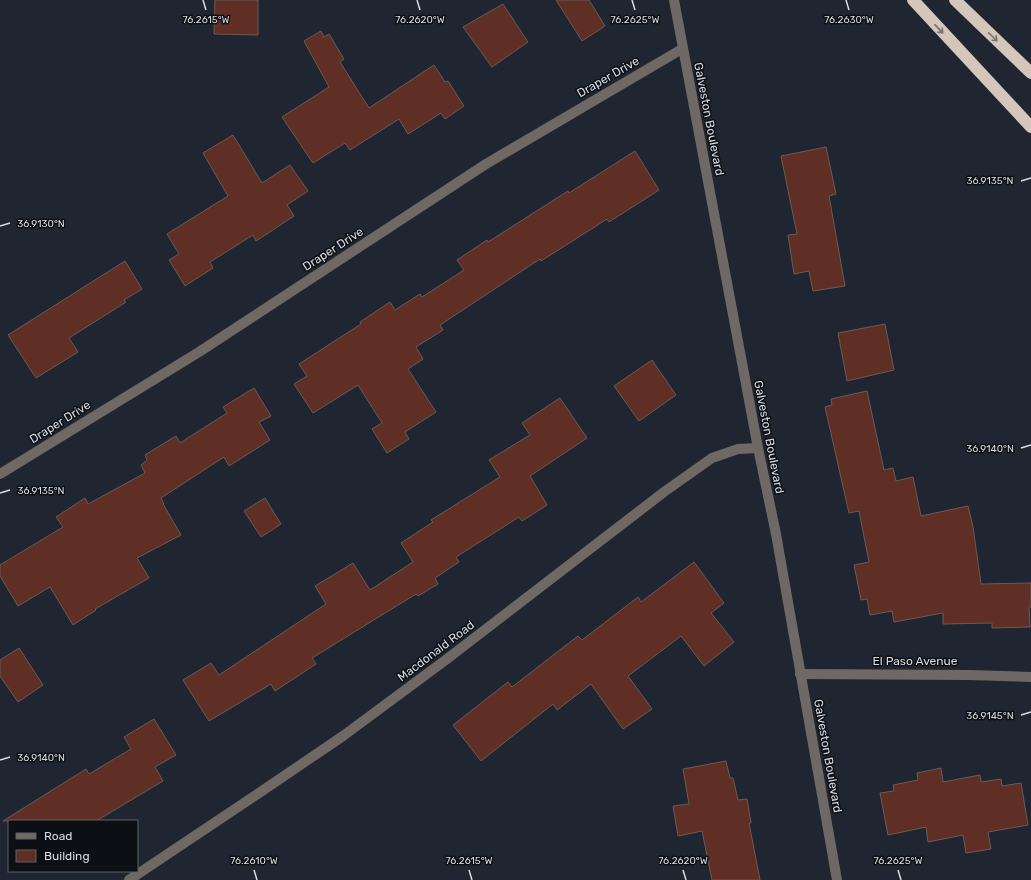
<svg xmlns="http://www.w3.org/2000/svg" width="1031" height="880" font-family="Rubik,sans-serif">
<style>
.building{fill:#5f2e24;stroke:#6b5b57}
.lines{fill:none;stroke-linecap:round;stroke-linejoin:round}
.minor{stroke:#6e6964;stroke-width:10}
.highway{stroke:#d4c6bb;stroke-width:12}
.oneway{stroke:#7a7470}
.ticks{fill:none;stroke:#d8dce3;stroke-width:1.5}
.labels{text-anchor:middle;stroke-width:3;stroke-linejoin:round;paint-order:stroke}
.street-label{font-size:12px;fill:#d8dce3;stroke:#0c0f14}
.ticks-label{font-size:10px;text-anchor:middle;fill:#d8dce3;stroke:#0c0f14;stroke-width:3;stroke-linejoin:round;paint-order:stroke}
</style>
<rect width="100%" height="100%" fill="#202631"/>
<!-- building -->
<g class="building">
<polygon points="215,0 258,0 258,35 214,34"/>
<polygon points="556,0 589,0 605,26 582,41"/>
<polygon points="503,4 528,42 492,67 463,27"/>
<polygon points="321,31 324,37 329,34 344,59 340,62 369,108 434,65 445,82 448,81 464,106 445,119 441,113 408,134 399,119 350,150 345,143 313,163 282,117 329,87 304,41"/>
<polygon points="233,135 262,183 290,165 308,191 287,205 294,216 256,241 253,235 210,262 213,268 185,286 169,260 179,254 167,234 228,196 203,153"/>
<polygon points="826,147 836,194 829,196 845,286 813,291 809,271 794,274 788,235 797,234 781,156"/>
<polygon points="635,151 659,190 609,222 607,219 541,261 540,259 440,325 443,330 416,347 423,359 408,369 436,412 405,432 409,439 387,453 372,429 382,423 358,385 313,413 294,384 307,376 299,364 361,324 360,322 390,302 395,310 420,294 422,297 464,270 457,260 487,240 488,242 568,191 569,193"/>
<polygon points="125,261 142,289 124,300 126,302 69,338 78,352 36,378 8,335"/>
<polygon points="885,324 894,370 847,381 838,333"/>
<polygon points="652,360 676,395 639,421 614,386"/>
<polygon points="254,388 271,416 259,422 270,440 229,466 224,457 161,498 164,504 163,504 181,535 137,558 149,578 95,609 96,610 73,625 50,587 18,606 0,576 0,565 63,527 56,517 85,498 88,504 145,473 141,465 147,460 145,455 176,436 180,443 227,413 223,407"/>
<polygon points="867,391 884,470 893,468 896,481 913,477 921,516 968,506 973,527 981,584 1031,583 1031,607 1029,607 1030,627 992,628 992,623 943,624 943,613 894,622 892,611 870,615 867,599 861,600 854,565 869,562 859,511 849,513 825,407 832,405 831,399"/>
<polygon points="560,398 587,438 530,476 547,505 522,521 519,517 456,557 459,562 435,578 438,584 418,596 416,594 312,658 316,664 275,691 271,684 209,721 183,680 211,663 219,675 326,604 315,586 353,563 370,590 413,562 401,543 433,522 431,520 500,477 489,460 530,435 522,423"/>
<polygon points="265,498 281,524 261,537 244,511"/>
<polygon points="694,562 724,603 711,613 734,642 704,666 681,636 628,676 652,709 623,729 591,684 557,710 553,704 481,761 453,725 508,682 512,687 578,636 582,640 638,597 641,602"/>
<polygon points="19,648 43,685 18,702 0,676 0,660"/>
<polygon points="154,719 176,755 155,767 163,781 96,821 3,821 86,769 89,774 131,749 124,737"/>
<polygon points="726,761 730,778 733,778 738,800 747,799 751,823 749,823 760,880 712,880 702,831 678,836 673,806 689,804 683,769"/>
<polygon points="941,768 943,782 980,775 981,782 1001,779 1002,786 1021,783 1028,825 988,832 991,849 966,853 963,835 928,842 926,827 888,835 880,793 894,791 893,785 918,780 917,773"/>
</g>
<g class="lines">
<!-- minor -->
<g class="minor">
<polyline points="674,0 758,448 776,534 837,880"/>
<polyline points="0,474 199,352 486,164 682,49"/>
<polyline points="800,674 969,675 1031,677"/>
<polyline points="129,880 259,793 343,736 447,659 664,492 712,458 738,449 758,448"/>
</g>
<!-- highway -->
<g class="highway">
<polyline points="913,0 1031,127"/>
<polyline points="955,0 1031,73"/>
</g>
</g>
<!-- one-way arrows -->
<defs><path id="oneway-shaft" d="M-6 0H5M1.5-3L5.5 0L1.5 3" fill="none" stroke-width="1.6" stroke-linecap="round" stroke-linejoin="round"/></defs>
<g class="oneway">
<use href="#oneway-shaft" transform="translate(939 29) rotate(47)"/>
<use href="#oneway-shaft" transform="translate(993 37) rotate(44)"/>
</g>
<!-- ticks -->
<path class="ticks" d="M203,0l3,10M417,0l3,10M632,0l3,10M846,0l3,10M1021,181l10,-3M0,226l10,-3M1021,448l10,-3M0,493l10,-3M1021,715l10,-3M0,760l10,-3M254,870l3,10M469,870l3,10M683,870l3,10M898,870l3,10"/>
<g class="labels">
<!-- street labels -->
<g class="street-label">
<text transform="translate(608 77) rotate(-30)" y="4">Draper Drive</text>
<text transform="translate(709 119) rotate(79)" y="4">Galveston Boulevard</text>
<text transform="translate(333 249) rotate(-33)" y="4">Draper Drive</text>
<text transform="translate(60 422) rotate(-32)" y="4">Draper Drive</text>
<text transform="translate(769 437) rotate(79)" y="4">Galveston Boulevard</text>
<text transform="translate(436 651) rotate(-37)" y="4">Macdonald Road</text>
<text x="915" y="665">El Paso Avenue</text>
<text transform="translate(828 756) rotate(80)" y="4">Galveston Boulevard</text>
</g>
</g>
<g class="ticks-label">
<text x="206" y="23">76.2615°W</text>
<text x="420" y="23">76.2620°W</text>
<text x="635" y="23">76.2625°W</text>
<text x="849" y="23">76.2630°W</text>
<text x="990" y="184">36.9135°N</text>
<text x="41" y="227">36.9130°N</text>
<text x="990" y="452">36.9140°N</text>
<text x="41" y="494">36.9135°N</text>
<text x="990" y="719">36.9145°N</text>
<text x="41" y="761">36.9140°N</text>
<text x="254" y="864">76.2610°W</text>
<text x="469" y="864">76.2615°W</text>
<text x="683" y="864">76.2620°W</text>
<text x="898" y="864">76.2625°W</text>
</g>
<!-- legend -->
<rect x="8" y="820" width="130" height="52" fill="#0c0f14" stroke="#5e6167"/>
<rect x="16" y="833" width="20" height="6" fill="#6e6964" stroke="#5e6167"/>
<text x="44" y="840" font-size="12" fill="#d8dce3">Road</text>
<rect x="16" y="850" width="20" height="12" fill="#5f2e24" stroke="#5e6167"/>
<text x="44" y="860" font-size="12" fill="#d8dce3">Building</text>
</svg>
